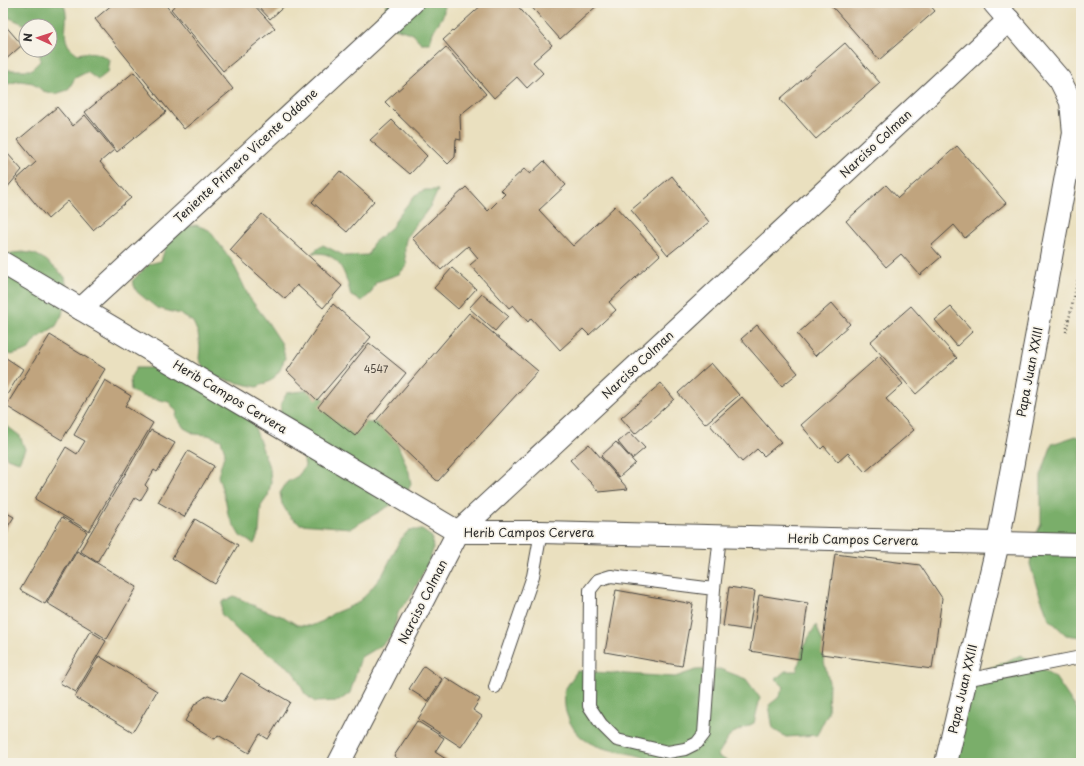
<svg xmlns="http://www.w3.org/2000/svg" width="1084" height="766" font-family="'Playpen Sans',sans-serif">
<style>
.forest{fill:#7aae6a;stroke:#526c4a}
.building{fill:#c0a47e}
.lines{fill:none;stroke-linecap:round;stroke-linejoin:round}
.service-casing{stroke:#484641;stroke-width:14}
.minor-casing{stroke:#484641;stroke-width:24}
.tertiary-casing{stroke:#484641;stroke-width:24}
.path{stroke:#484641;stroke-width:2.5;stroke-dasharray:1 3;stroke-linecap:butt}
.service{stroke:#fff;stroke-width:12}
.minor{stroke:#fff;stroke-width:22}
.tertiary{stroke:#fff;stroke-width:22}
.labels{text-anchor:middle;stroke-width:3.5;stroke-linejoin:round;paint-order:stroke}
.number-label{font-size:10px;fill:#504940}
.street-label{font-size:12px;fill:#2b2b2b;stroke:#f7f3e8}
</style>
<rect width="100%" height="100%" fill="#f7f3e8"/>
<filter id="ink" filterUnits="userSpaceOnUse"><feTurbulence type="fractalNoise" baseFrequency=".025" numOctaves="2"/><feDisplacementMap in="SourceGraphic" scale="8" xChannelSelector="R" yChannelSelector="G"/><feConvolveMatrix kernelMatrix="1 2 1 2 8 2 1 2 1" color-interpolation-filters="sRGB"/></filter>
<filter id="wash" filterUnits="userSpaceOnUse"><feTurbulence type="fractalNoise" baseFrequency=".012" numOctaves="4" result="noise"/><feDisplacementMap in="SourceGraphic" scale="16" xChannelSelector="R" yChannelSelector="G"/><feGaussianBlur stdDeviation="0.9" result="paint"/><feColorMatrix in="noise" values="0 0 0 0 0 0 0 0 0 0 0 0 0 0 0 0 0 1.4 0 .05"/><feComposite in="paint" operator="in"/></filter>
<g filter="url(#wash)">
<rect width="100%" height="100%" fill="#eae0bf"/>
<!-- forest -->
<g class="forest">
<path d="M3,3h60c8,15 -2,29 5,42 2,3 7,7 10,9 14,-3 20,-2 32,6l-2,12 -10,8 -11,-8 -12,6 -7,12 -13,4 -12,-3 -10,-8 -13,-2 -13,3 -4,25v-36l5,-3h23l9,-9v-11h10v-24h-22l-25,-11z"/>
<path d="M386,3h57c4,12 -4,18 -9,27 -2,4 -3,9 -4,13h-9l-8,-9 -24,-8 -4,-11z"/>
<path d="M425,190h13c-3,7 -7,16 -12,22 -16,21 -26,24 -19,53l-8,9 -23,8 -5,11 -9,8 -11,-5c-4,-16 -8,-36 -26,-42 -4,-1 -9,-1 -13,-1l11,-8 22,11 23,-1 5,-12 19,-16 6,-11 17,-21z"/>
<polygon points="196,225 209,230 232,261 249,297 267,321 282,344 285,358 280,370 272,380 257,387 216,378 205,370 199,359 200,347 198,333 193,322 180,314 157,308 137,292 132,281 149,264 161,261 166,245 184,227"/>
<polygon points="23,252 35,254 46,260 65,277 67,289 65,302 62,315 56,326 35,340 28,350 11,355 3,352 3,257 12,253"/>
<polygon points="172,364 250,414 270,470 271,482 268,496 261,506 259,533 254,544 240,536 228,515 226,502 218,476 225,452 221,440 208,435 195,434 184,428 176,417 177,412 169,402 142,396 131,391 130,378 136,368 149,368"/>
<polygon points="311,390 324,399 342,417 354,422 378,423 397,443 409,472 411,484 405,497 351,528 300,524 290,517 282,504 280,493 287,482 298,476 305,466 303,454 292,448 283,439 280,427 281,403 287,393"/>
<polygon points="3,423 20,436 25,449 19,462 7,458 3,450"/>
<polygon points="1076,436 1081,438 1081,637 1066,635 1049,619 1037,588 1030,564 1033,541 1041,524 1041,475 1052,444"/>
<polygon points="409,530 422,530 432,537 433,550 429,561 409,600 399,610 392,635 383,644 361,657 350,693 339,701 315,702 305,694 293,671 241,634 221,614 222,602 234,596 259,608 284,617 297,625 311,626 323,621 332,614 356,604 366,595 383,574 400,540"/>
<polygon points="816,625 823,643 823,657 829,682 828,713 817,735 786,737 773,729 769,705 778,698 784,687 776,679 785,671 797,671 803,647"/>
<polygon points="1021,655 1055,677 1081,715 1081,763 945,763 966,678"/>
<path d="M720,669l26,10 14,19 -6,25 -23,11 -14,22 15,7h-75c-31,-18 -75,-4 -90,-48 -3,-7 -2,-17 -3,-24l13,-20 98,6 21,-7z"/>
</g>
<g id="blocks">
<!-- building -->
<g class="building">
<polygon points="114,3 164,3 233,89 184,129 95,19"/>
<polygon points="178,3 252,3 275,28 223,71 171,9"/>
<polygon points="255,3 288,3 270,19"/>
<polygon points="484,3 515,3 552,45 533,62 543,73 527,88 517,77 494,98 443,40"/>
<polygon points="528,3 600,3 560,39"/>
<polygon points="829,3 928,3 935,11 879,60"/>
<polygon points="3,23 22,45 3,62"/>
<polygon points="845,43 880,83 816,139 780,99"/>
<polygon points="446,47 486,94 460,115 461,140 456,139 455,157 448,164 385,102"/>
<polygon points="134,72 166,112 117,152 85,112"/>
<polygon points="57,107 73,126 85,115 114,150 100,162 131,198 93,230 68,201 48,219 16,180 36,162 18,140"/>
<polygon points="392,120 427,156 410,174 370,140"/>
<polygon points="957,146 1006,203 965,238 954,225 931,246 941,257 920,275 901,254 886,267 846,221 886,185 898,198"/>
<polygon points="3,153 7,153 22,170 6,189 3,189"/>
<polygon points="544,161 566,185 539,210 573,246 615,206 660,255 609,302 616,310 589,335 583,329 560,350 531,318 528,322 513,305 509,308 470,265 478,258 468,246 441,270 412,238 466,187 488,211 505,194 501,190 524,169 530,174"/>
<polygon points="340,171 374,201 347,232 312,202"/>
<polygon points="672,176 709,222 668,255 631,210"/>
<polygon points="262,214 342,286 323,308 297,285 285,299 230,250"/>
<polygon points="452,268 476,289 458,309 434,288"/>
<polygon points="482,294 508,316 495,331 469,308"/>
<polygon points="832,303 850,324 815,356 797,334"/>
<polygon points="333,304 371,337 317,400 287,371"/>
<polygon points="911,306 957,358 916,394 870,342"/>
<polygon points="951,307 973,331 957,346 935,320"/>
<polygon points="469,313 538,371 438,481 436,480 375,422"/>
<polygon points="757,325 798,373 782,386 741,339"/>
<polygon points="50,335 105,369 62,440 6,406"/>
<polygon points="369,343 406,373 355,436 318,407"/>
<polygon points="3,356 23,369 3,401"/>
<polygon points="879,356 903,384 886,399 914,430 865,472 848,453 838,462 824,446 821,449 801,425"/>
<polygon points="711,363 739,395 705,424 678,393"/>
<polygon points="105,380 131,396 125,406 153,423 89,531 35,499 66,447 77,454 85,441 74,435"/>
<polygon points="661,383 674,399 635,434 621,418"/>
<polygon points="742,397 781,442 764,456 757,449 742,462 710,425"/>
<polygon points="151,430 175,443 157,472 154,470 145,485 148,488 140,501 135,498 97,562 80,551"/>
<polygon points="630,432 645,448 632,459 618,442"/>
<polygon points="616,442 635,463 619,477 601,456"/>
<polygon points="589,444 628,489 599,492 570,460"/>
<polygon points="188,451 214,466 184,517 158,502"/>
<polygon points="3,511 14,517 3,534"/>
<polygon points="62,517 87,532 45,604 20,590"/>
<polygon points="195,519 238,545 215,584 172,558"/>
<polygon points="77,551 137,587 107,639 47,603"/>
<polygon points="835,554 920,565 942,598 932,669 821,654"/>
<polygon points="729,587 755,591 749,630 723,626"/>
<polygon points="616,590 693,604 682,666 605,652"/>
<polygon points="759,595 808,603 800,659 750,651"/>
<polygon points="90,631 106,641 76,692 60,683"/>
<polygon points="99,656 157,691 133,732 75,697"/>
<polygon points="424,666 442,679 428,701 409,689"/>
<polygon points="241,673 290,702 268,739 260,734 249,753 218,735 215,739 185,721 195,704 208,695 224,701"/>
<polygon points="445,677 480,699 473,710 482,716 461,747 418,719"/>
<polygon points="417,721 444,738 435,752 452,763 404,763 394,756"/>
</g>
</g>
</g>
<g filter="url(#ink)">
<use href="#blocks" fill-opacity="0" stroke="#484641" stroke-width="1"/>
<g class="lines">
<!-- service casing -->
<g class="service-casing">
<g id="service">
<polyline points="714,589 611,576 598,580 590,590 589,706 601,724 617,740 668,752 685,749 697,743 704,734 714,589 720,536"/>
<polyline points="965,680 1081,657"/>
<polyline points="495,687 533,576 541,532"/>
</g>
</g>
<!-- minor casing -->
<g class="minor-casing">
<g id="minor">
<polyline points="3,263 458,532 541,532 998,543"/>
<polyline points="81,309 412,3"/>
<polyline points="339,763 458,532 1009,20"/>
</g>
</g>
<!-- tertiary casing -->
<g class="tertiary-casing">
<g id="tertiary">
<polyline points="998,543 1081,545"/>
<polyline points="946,763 998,543 1074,133 1071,102 1060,80 994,3"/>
</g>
</g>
<!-- path -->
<polyline class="path" points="1066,332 1081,266"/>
<!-- service -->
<use href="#service" class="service"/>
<!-- minor -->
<use href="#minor" class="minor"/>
<!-- tertiary -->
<use href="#tertiary" class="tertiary"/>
</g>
</g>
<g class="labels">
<!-- number labels -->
<g class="number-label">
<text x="376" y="373">4547</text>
</g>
<!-- street labels -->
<g class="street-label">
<text transform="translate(876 144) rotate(-43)" y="4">Narciso Colman</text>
<text transform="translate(246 156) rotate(-43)" y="4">Teniente Primero Vicente Oddone</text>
<text transform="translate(638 365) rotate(-43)" y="4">Narciso Colman</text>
<text transform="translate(1030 372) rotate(-79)" y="4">Papa Juan XXIII</text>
<text transform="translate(230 397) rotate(31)" y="4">Herib Campos Cervera</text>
<text x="529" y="537">Herib Campos Cervera</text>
<text transform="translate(853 540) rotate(1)" y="4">Herib Campos Cervera</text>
<text transform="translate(423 602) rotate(-63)" y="4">Narciso Colman</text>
<text transform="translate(963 689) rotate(-77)" y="4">Papa Juan XXIII</text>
</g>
</g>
<!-- margin -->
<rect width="1084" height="766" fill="none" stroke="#f7f3e8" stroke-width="16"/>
<!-- north arrow -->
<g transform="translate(38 38) rotate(273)"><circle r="19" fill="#f7f3e8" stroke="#a5a39c"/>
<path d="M0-3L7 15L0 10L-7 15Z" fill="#d1495b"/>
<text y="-6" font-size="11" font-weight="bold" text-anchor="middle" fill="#2b2b2b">N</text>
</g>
</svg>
